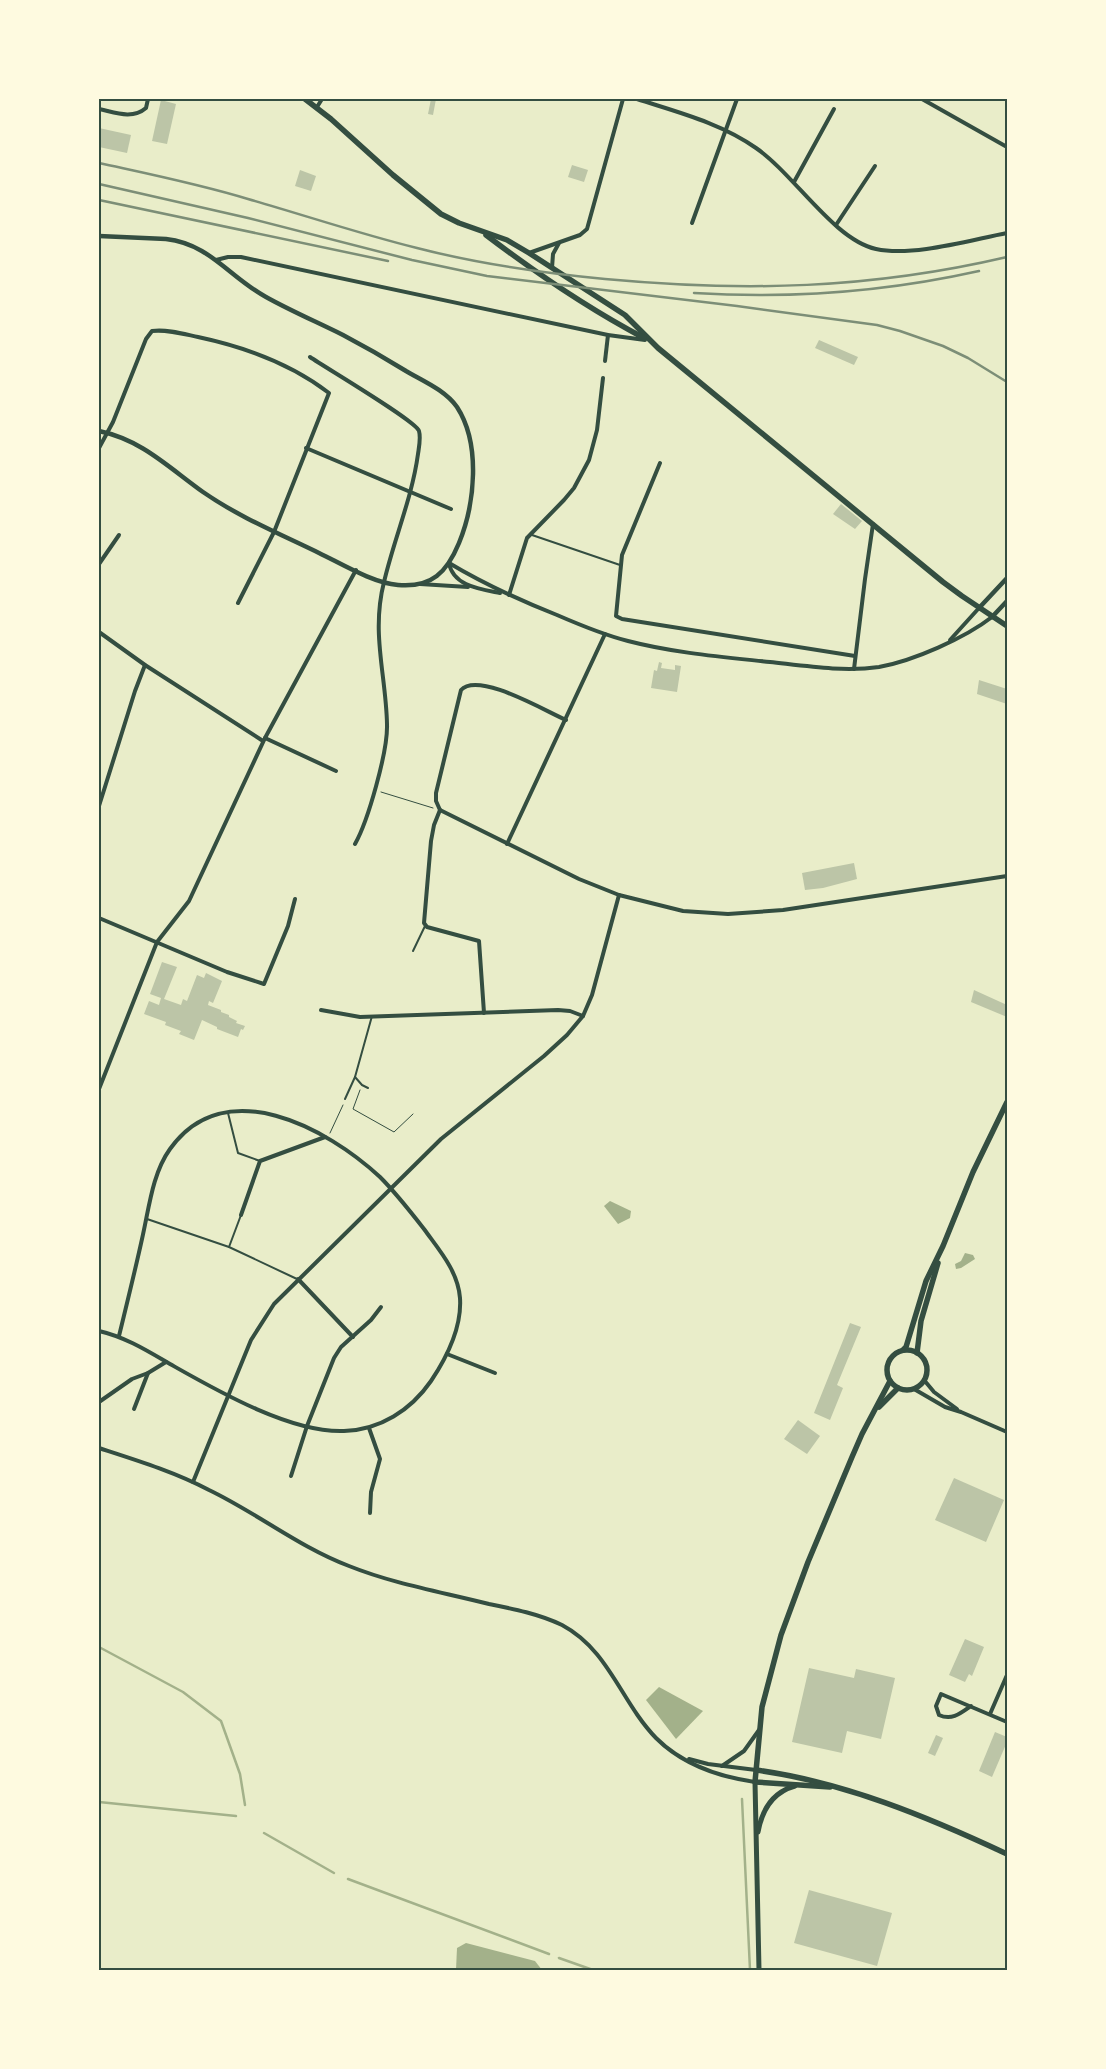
<svg xmlns="http://www.w3.org/2000/svg" width="1106" height="2069" font-family="Barlow,sans-serif">
<style>
.water{fill:#a3b18a}
.lines{fill:none;stroke-linecap:round;stroke-linejoin:round}
.stream{stroke:#a3b18a;stroke-width:2.5}
.building{fill:#bcc5a7}
.path{stroke:#344e41;stroke-width:1}
.service{stroke:#344e41;stroke-width:2}
.minor{stroke:#344e41;stroke-width:4}
.tertiary{stroke:#344e41;stroke-width:4.5}
.secondary{stroke:#344e41;stroke-width:5}
.primary{stroke:#344e41;stroke-width:5.5}
.rail{stroke:#7c8e77;stroke-width:2.5}
.neatline{fill:none;stroke:#344e41;stroke-width:2}
</style>
<rect width="100%" height="100%" fill="#e9edc9"/>
<!-- water -->
<g class="water">
<polygon points="610,1201 631,1211 630,1218 618,1224 604,1206"/>
<polygon points="965,1253 973,1255 975,1259 961,1268 956,1269 955,1264 961,1261"/>
<polygon points="659,1687 703,1711 676,1739 646,1700"/>
<polygon points="466,1943 535,1961 542,1970 456,1970 457,1948"/>
</g>
<g class="lines">
<!-- stream -->
<g class="stream">
<polyline points="99,1647 183,1692 221,1721 240,1774 245,1805"/>
<polyline points="742,1799 750,1970"/>
<polyline points="99,1802 236,1816"/>
<polyline points="264,1833 334,1873"/>
<polyline points="348,1879 549,1954"/>
<polyline points="559,1958 593,1970"/>
</g>
</g>
<!-- building -->
<g class="building">
<polygon points="431,99 436,99 433,115 428,114"/>
<polygon points="161,100 176,104 167,144 152,141"/>
<polygon points="99,128 131,135 127,153 99,147"/>
<polygon points="572,165 588,170 584,182 568,177"/>
<polygon points="300,170 316,176 311,191 295,186"/>
<polygon points="819,340 858,357 854,365 815,348"/>
<polygon points="841,504 862,521 855,529 833,514"/>
<polygon points="659,662 662,663 661,668 675,670 675,665 681,666 677,692 651,688 654,670 657,671"/>
<polygon points="979,680 1007,689 1007,704 977,694"/>
<polygon points="854,863 857,879 823,888 805,890 802,873"/>
<polygon points="162,962 177,967 164,999 181,1005 183,999 187,1001 197,975 204,978 206,973 222,981 213,1003 209,1001 208,1005 221,1010 221,1012 229,1015 229,1017 237,1021 236,1023 245,1026 243,1030 241,1029 238,1037 217,1029 217,1027 202,1020 194,1040 179,1034 181,1031 165,1025 166,1022 144,1014 149,1001 159,1005 161,998 150,994"/>
<polygon points="974,990 1007,1005 1007,1017 971,1002"/>
<polygon points="850,1323 861,1327 837,1385 843,1388 830,1420 814,1413"/>
<polygon points="798,1420 820,1436 807,1454 784,1439"/>
<polygon points="954,1478 1004,1500 986,1542 935,1520"/>
<polygon points="965,1639 984,1647 972,1676 969,1674 965,1682 949,1675"/>
<polygon points="809,1668 854,1678 856,1669 895,1678 881,1739 847,1731 842,1753 792,1742"/>
<polygon points="995,1732 1007,1737 1007,1742 992,1777 979,1771"/>
<polygon points="936,1735 943,1738 935,1756 928,1753"/>
<polygon points="809,1890 892,1913 877,1966 794,1943"/>
</g>
<g class="lines">
<!-- path -->
<g class="path">
<polyline points="381,792 433,808"/>
<polyline points="360,1090 353,1109 394,1132 413,1114"/>
<polyline points="330,1133 343,1105"/>
</g>
<!-- service -->
<g class="service">
<polyline points="532,535 620,565"/>
<polyline points="413,951 425,926"/>
<polyline points="355,1077 362,1085 368,1088"/>
<polyline points="345,1099 355,1077 372,1016"/>
<polyline points="228,1113 238,1153 260,1161"/>
<polyline points="147,1219 229,1247 297,1279"/>
<polyline points="229,1247 241,1215"/>
</g>
<!-- minor -->
<g class="minor">
<path d="M637,99c40,13 84,24 119,49 38,26 78,92 120,101 37,8 94,-9 131,-16"/>
<polyline points="922,99 1007,147"/>
<polyline points="317,107 322,99"/>
<path d="M99,109c15,3 33,11 47,-1l2,-9"/>
<polyline points="794,182 834,109"/>
<polyline points="692,223 737,99"/>
<polyline points="836,225 875,166"/>
<polyline points="529,253 580,235 587,229 623,99"/>
<polyline points="216,260 228,257 241,257 608,335 645,340"/>
<polyline points="552,268 553,254 559,243"/>
<path d="M310,357c16,11 106,64 109,74 2,7 0,16 -1,23 -6,44 -24,85 -34,128 -13,51 2,93 3,142 1,27 -19,97 -32,120"/>
<polyline points="605,361 608,335"/>
<path d="M99,448l14,-26 33,-83 6,-8c15,-2 32,3 46,6 47,10 92,26 131,56l-55,139 -36,71"/>
<polyline points="306,448 451,509"/>
<polyline points="660,463 622,555 616,616 622,619 855,656"/>
<path d="M449,563c35,21 70,37 108,52 23,10 47,20 71,26 46,12 95,16 142,21 36,4 73,10 109,5 34,-6 86,-29 113,-50"/>
<path d="M449,563c4,23 31,26 51,30"/>
<polyline points="99,564 119,535"/>
<polyline points="420,584 468,587"/>
<polyline points="509,595 527,538 564,500 574,488 589,460 597,430 603,378"/>
<polyline points="99,632 145,665 263,741"/>
<polyline points="950,640 979,608"/>
<polyline points="854,669 865,579 873,524"/>
<polyline points="265,738 336,771"/>
<polyline points="99,806 135,691 145,665"/>
<polyline points="440,810 579,879 619,895 683,911 728,914 783,910 1007,876"/>
<polyline points="440,810 434,825 431,841 424,923 427,927 479,941 484,1013"/>
<path d="M440,810l-4,-9v-8l25,-103c17,-19 84,21 105,30"/>
<polyline points="507,844 605,634"/>
<polyline points="99,918 227,972 264,984 288,926 295,899"/>
<polyline points="321,1010 360,1017 558,1010 570,1011 583,1016"/>
<polyline points="99,1089 157,942 189,901 265,738 356,570"/>
<polyline points="241,1215 260,1161 325,1137"/>
<polyline points="298,1279 353,1337"/>
<path d="M99,1331c26,6 47,19 71,33 46,26 120,69 174,67 36,-1 67,-21 87,-50 16,-24 31,-53 29,-83 -2,-27 -21,-48 -36,-69 -14,-18 -28,-36 -44,-52 -53,-49 -155,-105 -210,-28 -18,25 -21,60 -28,90 -7,32 -15,64 -23,97"/>
<polyline points="447,1354 495,1373"/>
<polyline points="924,1380 934,1392 957,1409"/>
<polyline points="914,1389 945,1407 961,1412 1007,1432"/>
<polyline points="99,1402 132,1379 148,1373 166,1362"/>
<polyline points="134,1409 148,1373"/>
<polyline points="369,1428 380,1459 371,1492 370,1513"/>
<path d="M99,1448c37,12 76,24 110,42 48,23 90,57 140,76 45,18 93,26 140,38 25,5 50,10 73,21 47,25 59,77 94,113 26,26 64,39 99,44"/>
<polyline points="291,1476 307,1426 334,1358 341,1347 371,1320 381,1307"/>
<polyline points="193,1482 251,1340 274,1304 441,1139 544,1056 567,1035 583,1016 592,995 619,895"/>
<path d="M971,1706c-10,7 -19,15 -32,9l-3,-9 5,-12 66,28"/>
<polyline points="990,1714 1007,1675"/>
<polyline points="689,1759 708,1764 756,1770"/>
<polyline points="722,1766 744,1751 759,1730"/>
</g>
<!-- tertiary -->
<g class="tertiary">
<path d="M99,236l67,3c44,5 63,38 100,58 25,14 51,25 77,38 21,11 42,23 63,36 17,10 39,19 51,36 24,37 18,97 2,136 -12,29 -27,45 -61,42 -25,-2 -56,-21 -79,-32 -39,-19 -80,-36 -116,-61 -35,-25 -61,-52 -104,-61"/>
<polyline points="979,608 1007,578"/>
<polyline points="992,617 1007,601"/>
</g>
<!-- secondary -->
<g class="secondary">
<polyline points="755,1782 759,1970"/>
<path d="M758,1832c4,-22 15,-40 37,-46"/>
</g>
<!-- primary -->
<g class="primary">
<polyline points="305,99 331,119 393,175 441,214 459,223 507,240 529,253 625,315 658,348 943,582 962,596 1007,626"/>
<path d="M486,235c50,38 103,74 158,103"/>
<polyline points="903,1350 906,1347 926,1281 943,1246 973,1172 1007,1102"/>
<circle cx="907" cy="1370" r="20"/>
<polyline points="917,1353 921,1321 938,1263"/>
<polyline points="879,1407 898,1388"/>
<path d="M756,1770c88,12 172,47 251,84"/>
<polyline points="830,1787 755,1782 762,1707 781,1635 808,1562 852,1457 862,1434 890,1381"/>
</g>
<!-- rail -->
<g class="rail">
<path d="M99,163c50,11 100,21 149,36 56,16 112,35 169,49 62,16 125,25 188,31 140,13 265,10 402,-22"/>
<polyline points="99,184 248,218 412,260 487,276 737,306 877,325 900,331 943,346 968,358 1007,382"/>
<polyline points="99,200 388,261"/>
<path d="M694,293c96,6 191,-1 285,-22"/>
</g>
</g>
<!-- border -->
<rect width="1106" height="2069" fill="none" stroke="#fefae0" stroke-width="200"/>
<rect x="100" y="100" width="906" height="1869" class="neatline"/>
</svg>
